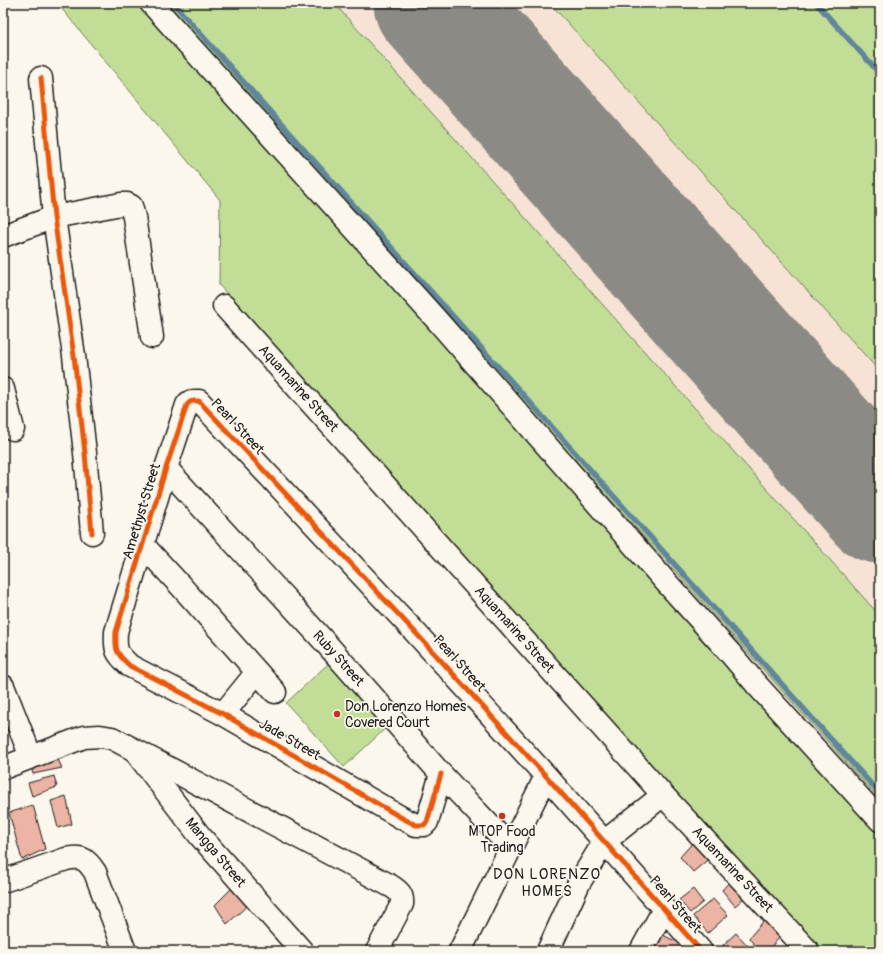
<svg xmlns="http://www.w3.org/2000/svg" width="883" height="954" font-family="Pangolin,sans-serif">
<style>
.built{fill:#f6e3d6}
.green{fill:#c2de96;stroke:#6f7d59}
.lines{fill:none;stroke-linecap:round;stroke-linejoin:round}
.stream{stroke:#61869b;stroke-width:5.5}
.runway{stroke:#8c8a84;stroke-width:119}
.building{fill:#ecb4a4;stroke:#1c1c1c}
.minor-casing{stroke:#1c1c1c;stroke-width:25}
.minor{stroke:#fbf7ec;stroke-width:22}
.cycleway-casing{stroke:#fbf7ec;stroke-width:8}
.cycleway{stroke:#e8590c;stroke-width:5}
.poi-dot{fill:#c8321e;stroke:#fbf7ec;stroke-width:1.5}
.labels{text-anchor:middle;stroke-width:3.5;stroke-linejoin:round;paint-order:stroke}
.street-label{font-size:14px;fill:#1c1c1c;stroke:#fbf7ec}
.poi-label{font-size:14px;fill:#1c1c1c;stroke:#fbf7ec;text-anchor:start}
.neighbourhood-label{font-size:15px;letter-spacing:1px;fill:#1c1c1c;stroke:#fbf7ec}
</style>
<rect width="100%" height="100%" fill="#fbf7ec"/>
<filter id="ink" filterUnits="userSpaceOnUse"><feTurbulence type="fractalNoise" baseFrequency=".025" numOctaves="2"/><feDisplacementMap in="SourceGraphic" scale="8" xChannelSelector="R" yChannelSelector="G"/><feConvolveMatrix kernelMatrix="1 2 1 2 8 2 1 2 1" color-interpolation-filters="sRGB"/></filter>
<g filter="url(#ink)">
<!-- built -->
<polygon class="built" points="57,3 880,3 880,951 820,951 442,533 219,285 220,200"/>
<!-- green -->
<g class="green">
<polygon points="57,3 139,3 880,835 880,951 820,951 442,533 219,285 220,200"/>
<polygon points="166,3 334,3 880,616 880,800"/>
<polygon points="550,3 880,3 880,372"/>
<polygon points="330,662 388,726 344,767 286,703"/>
</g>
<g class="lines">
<!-- stream -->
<g class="stream">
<polyline points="173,3 880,794"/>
<polyline points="816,3 880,74"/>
</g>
<!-- runway -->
<polyline class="runway" points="433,3 880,504"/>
</g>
<!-- building -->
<g class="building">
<polygon points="56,755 62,768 33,774 30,763"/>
<polygon points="54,776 57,787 32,796 28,783"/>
<polygon points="66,796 72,824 58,828 51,801"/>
<polygon points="33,805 45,849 22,860 9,813"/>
<polygon points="697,838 711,857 693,872 680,857"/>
<polygon points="732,879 747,895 735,906 722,890"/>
<polygon points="234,886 249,904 227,924 215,905"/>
<polygon points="693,889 703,902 690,913 679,900"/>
<polygon points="713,899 728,915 708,933 693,916"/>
<polygon points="768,916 782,935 767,951 759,951 749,938"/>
<polygon points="680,932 689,951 655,951 663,935 675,941"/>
<polygon points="736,933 749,947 744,951 727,951 723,945"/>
</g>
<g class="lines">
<!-- minor casing -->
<g class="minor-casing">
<g id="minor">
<polyline points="151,3 435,318 665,581 730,653 756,684 880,820"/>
<polyline points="41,78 54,217 74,356 85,453 92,533"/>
<polyline points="3,236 54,217 121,204 127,204 131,206 134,217 152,337"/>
<polyline points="224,306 663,795 808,951"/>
<polyline points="3,389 13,429"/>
<polyline points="166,468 323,640 441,774 511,848"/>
<polyline points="143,545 179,584 275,692"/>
<polyline points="3,686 31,757"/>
<polyline points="223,714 257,672"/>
<polyline points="138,755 200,836 302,951"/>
<path d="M3,768l81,-31 16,-1 12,2 279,148c8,5 12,9 11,18l-25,47"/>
<path d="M441,774l-14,48 -3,3h-8l-14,-7 -179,-104 -93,-48c-14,-13 -15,-15 -14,-34l50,-164 21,-63c3,-5 7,-4 12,-4l215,230 132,145 118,133 37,42"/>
<path d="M3,881l63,-22c16,-4 21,1 29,13l30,79"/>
<polyline points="460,951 546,776"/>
<polyline points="548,951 579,883 604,842 663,795"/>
<polyline points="641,951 664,909"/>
</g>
</g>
<!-- minor -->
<use href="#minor" class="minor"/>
<!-- cycleway casing -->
<g class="cycleway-casing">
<g id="cycleway">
<polyline points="41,78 54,217 74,356 85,453 92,533"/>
<path d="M441,774l-14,48 -3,3h-8l-14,-7 -179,-104 -93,-48c-14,-13 -15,-15 -14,-34l50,-164 21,-63c3,-5 7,-4 12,-4l215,230 132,145 118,133 37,42"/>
</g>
</g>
<!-- cycleway -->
<use href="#cycleway" class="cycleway"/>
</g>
</g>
<!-- markers -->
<g class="poi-dot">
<circle cx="337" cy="714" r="4"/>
<circle cx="502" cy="816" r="4"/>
</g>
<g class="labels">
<!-- street labels -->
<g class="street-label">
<text transform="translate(299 388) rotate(48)" y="5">Aquamarine Street</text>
<text transform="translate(238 426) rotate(47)" y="5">Pearl Street</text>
<text transform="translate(141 511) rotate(-73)" y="5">Amethyst Street</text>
<text transform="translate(515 629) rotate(48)" y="5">Aquamarine Street</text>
<text transform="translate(339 658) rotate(48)" y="5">Ruby Street</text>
<text transform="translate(460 663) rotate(48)" y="5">Pearl Street</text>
<text transform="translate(290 739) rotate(30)" y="5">Jade Street</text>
<text transform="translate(216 852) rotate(50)" y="5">Mangga Street</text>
<text transform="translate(733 869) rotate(47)" y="5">Aquamarine Street</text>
<text transform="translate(676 904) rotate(49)" y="5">Pearl Street</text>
</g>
<!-- poi labels -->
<g class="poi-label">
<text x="345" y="711">Don Lorenzo Homes<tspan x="345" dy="16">Covered Court</tspan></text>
<text x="502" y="836" text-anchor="middle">MTOP Food<tspan x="502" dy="16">Trading</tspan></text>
</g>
<!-- neighbourhood labels -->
<g class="neighbourhood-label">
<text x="547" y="879">DON LORENZO<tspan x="547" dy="17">HOMES</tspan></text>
</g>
</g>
<!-- margin -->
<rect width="883" height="954" fill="none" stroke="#fbf7ec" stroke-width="16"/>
<rect x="8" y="8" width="867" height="938" fill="none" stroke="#1c1c1c" stroke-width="1.5" filter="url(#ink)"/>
</svg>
